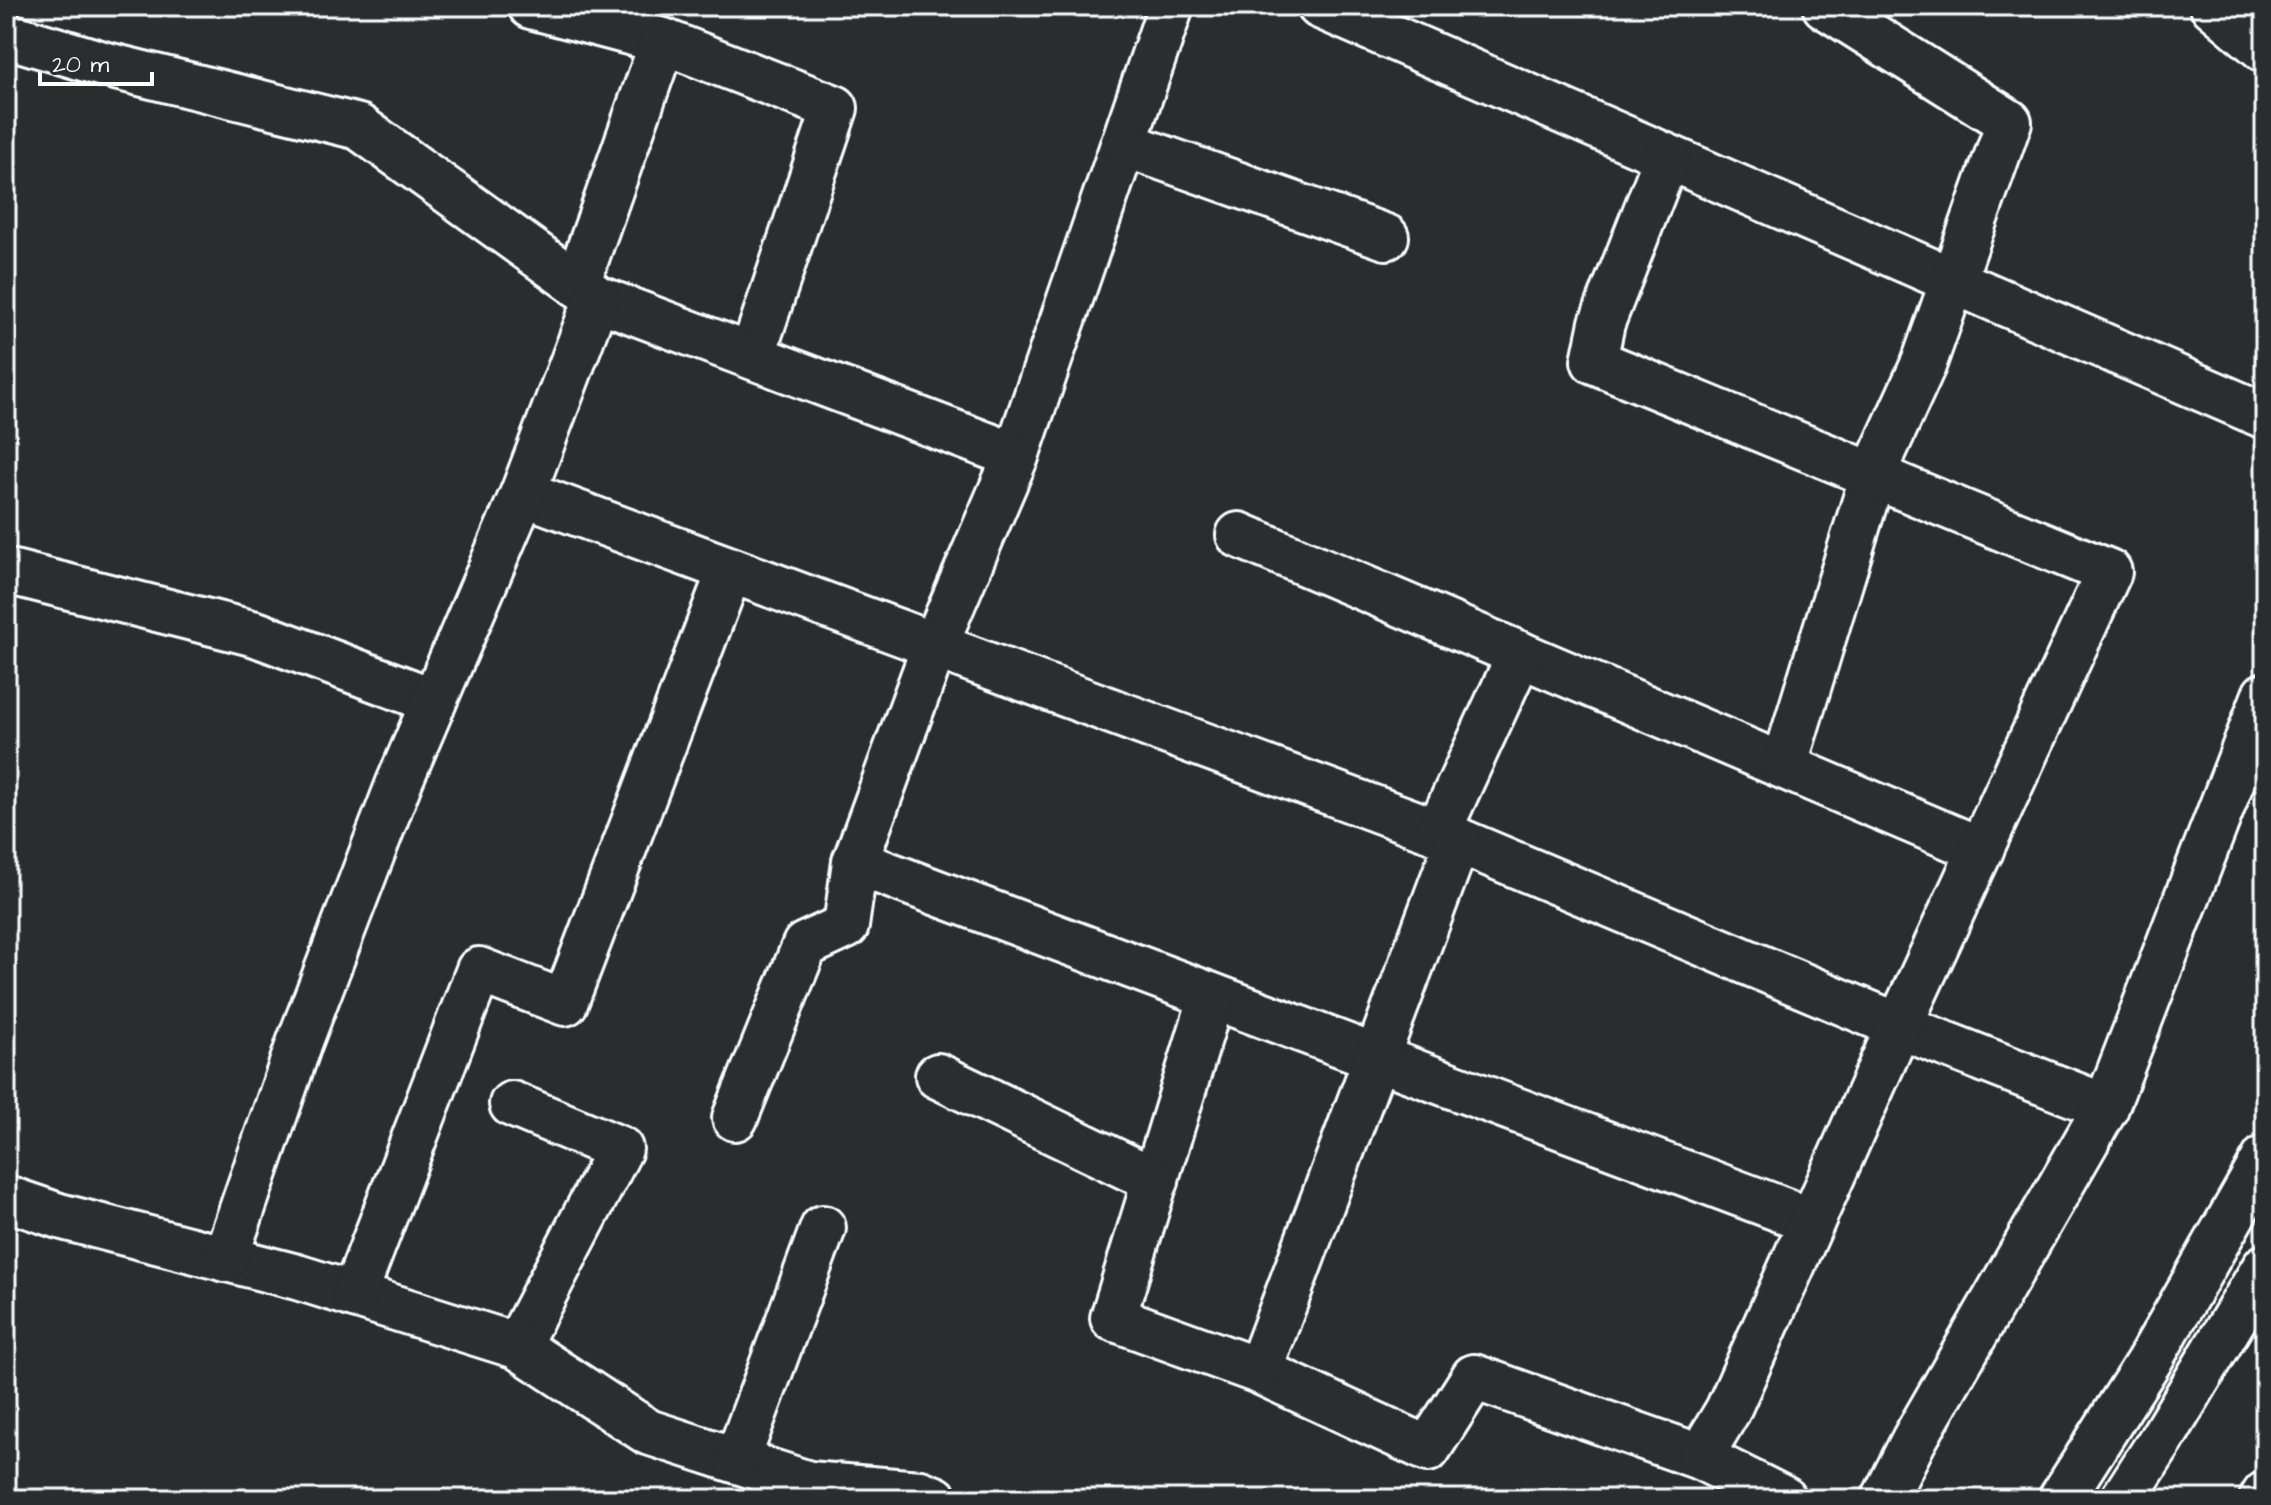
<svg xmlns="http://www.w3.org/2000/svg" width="2271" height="1505" font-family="'Architects Daughter',sans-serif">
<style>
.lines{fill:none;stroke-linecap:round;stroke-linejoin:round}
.minor-casing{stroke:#fff;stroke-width:50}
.highway-casing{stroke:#fff;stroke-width:50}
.minor{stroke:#2a2d2e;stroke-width:44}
.highway{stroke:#2a2d2e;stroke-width:44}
</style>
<rect width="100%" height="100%" fill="#2a2d2e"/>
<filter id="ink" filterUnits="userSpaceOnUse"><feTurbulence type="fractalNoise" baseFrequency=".0125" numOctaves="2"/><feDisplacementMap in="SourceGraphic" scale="16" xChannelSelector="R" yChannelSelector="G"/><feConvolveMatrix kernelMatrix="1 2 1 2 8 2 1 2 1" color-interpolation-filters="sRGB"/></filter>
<g filter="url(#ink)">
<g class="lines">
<!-- minor casing -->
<g class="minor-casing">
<g id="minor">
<polyline points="531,6 663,41 835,108 752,356"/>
<polyline points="1171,6 1016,456 935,645 855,862 1812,1221"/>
<polyline points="1320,6 2265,416"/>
<polyline points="2213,6 2265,50"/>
<polyline points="6,35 103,64 359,127 597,298 1016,456"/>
<polyline points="1124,144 1386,237"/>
<polyline points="577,284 663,41"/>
<polyline points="597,298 523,493 1438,832 1899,1026 2106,1107"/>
<polyline points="1239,535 1981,850"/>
<polyline points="6,571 256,634 434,701"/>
<polyline points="1784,766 1873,475 1924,363 2009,122 1825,6"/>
<polyline points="1438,832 1520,654"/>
<polyline points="1458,840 1259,1371 1428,1449 1474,1377 1700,1457 1728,1410 1899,1026 2109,572 1594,361 1602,323 1667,157"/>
<polyline points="1212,996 1113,1318 1259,1371"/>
<polyline points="938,1076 1156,1181"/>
<polyline points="512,1104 620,1149 517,1346"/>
<polyline points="735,1118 805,945 846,926 855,862"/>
<polyline points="6,1198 59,1216 297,1277 517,1346 648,1432 809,1484 920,1493 935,1499"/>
<polyline points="225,1259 300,1041 399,783 523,493"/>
<polyline points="354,1295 479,970 565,1003 730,570"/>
<polyline points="1700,1457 1784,1499"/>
<polyline points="737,1460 823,1228"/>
<polyline points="1884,1499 1914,1440 2106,1107 2265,695"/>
<polyline points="2262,1499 2265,1494"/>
</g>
</g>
<!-- highway casing -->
<g class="highway-casing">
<g id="highway">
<polyline points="2061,1499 2149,1361 2265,1158"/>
<polyline points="2123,1499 2161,1440 2265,1267"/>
</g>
</g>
<!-- minor -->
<use href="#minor" class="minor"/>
<!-- highway -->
<use href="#highway" class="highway"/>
</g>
</g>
<!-- margin -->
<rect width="2271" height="1505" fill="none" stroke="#2a2d2e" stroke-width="32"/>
<rect x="16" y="16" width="2239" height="1473" fill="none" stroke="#fff" stroke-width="3" filter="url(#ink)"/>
<!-- scale -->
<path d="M40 72v12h112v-12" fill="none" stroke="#ffffff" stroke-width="4"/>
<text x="52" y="72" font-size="24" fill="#ffffff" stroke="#2a2d2e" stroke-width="6" paint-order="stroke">20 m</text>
</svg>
